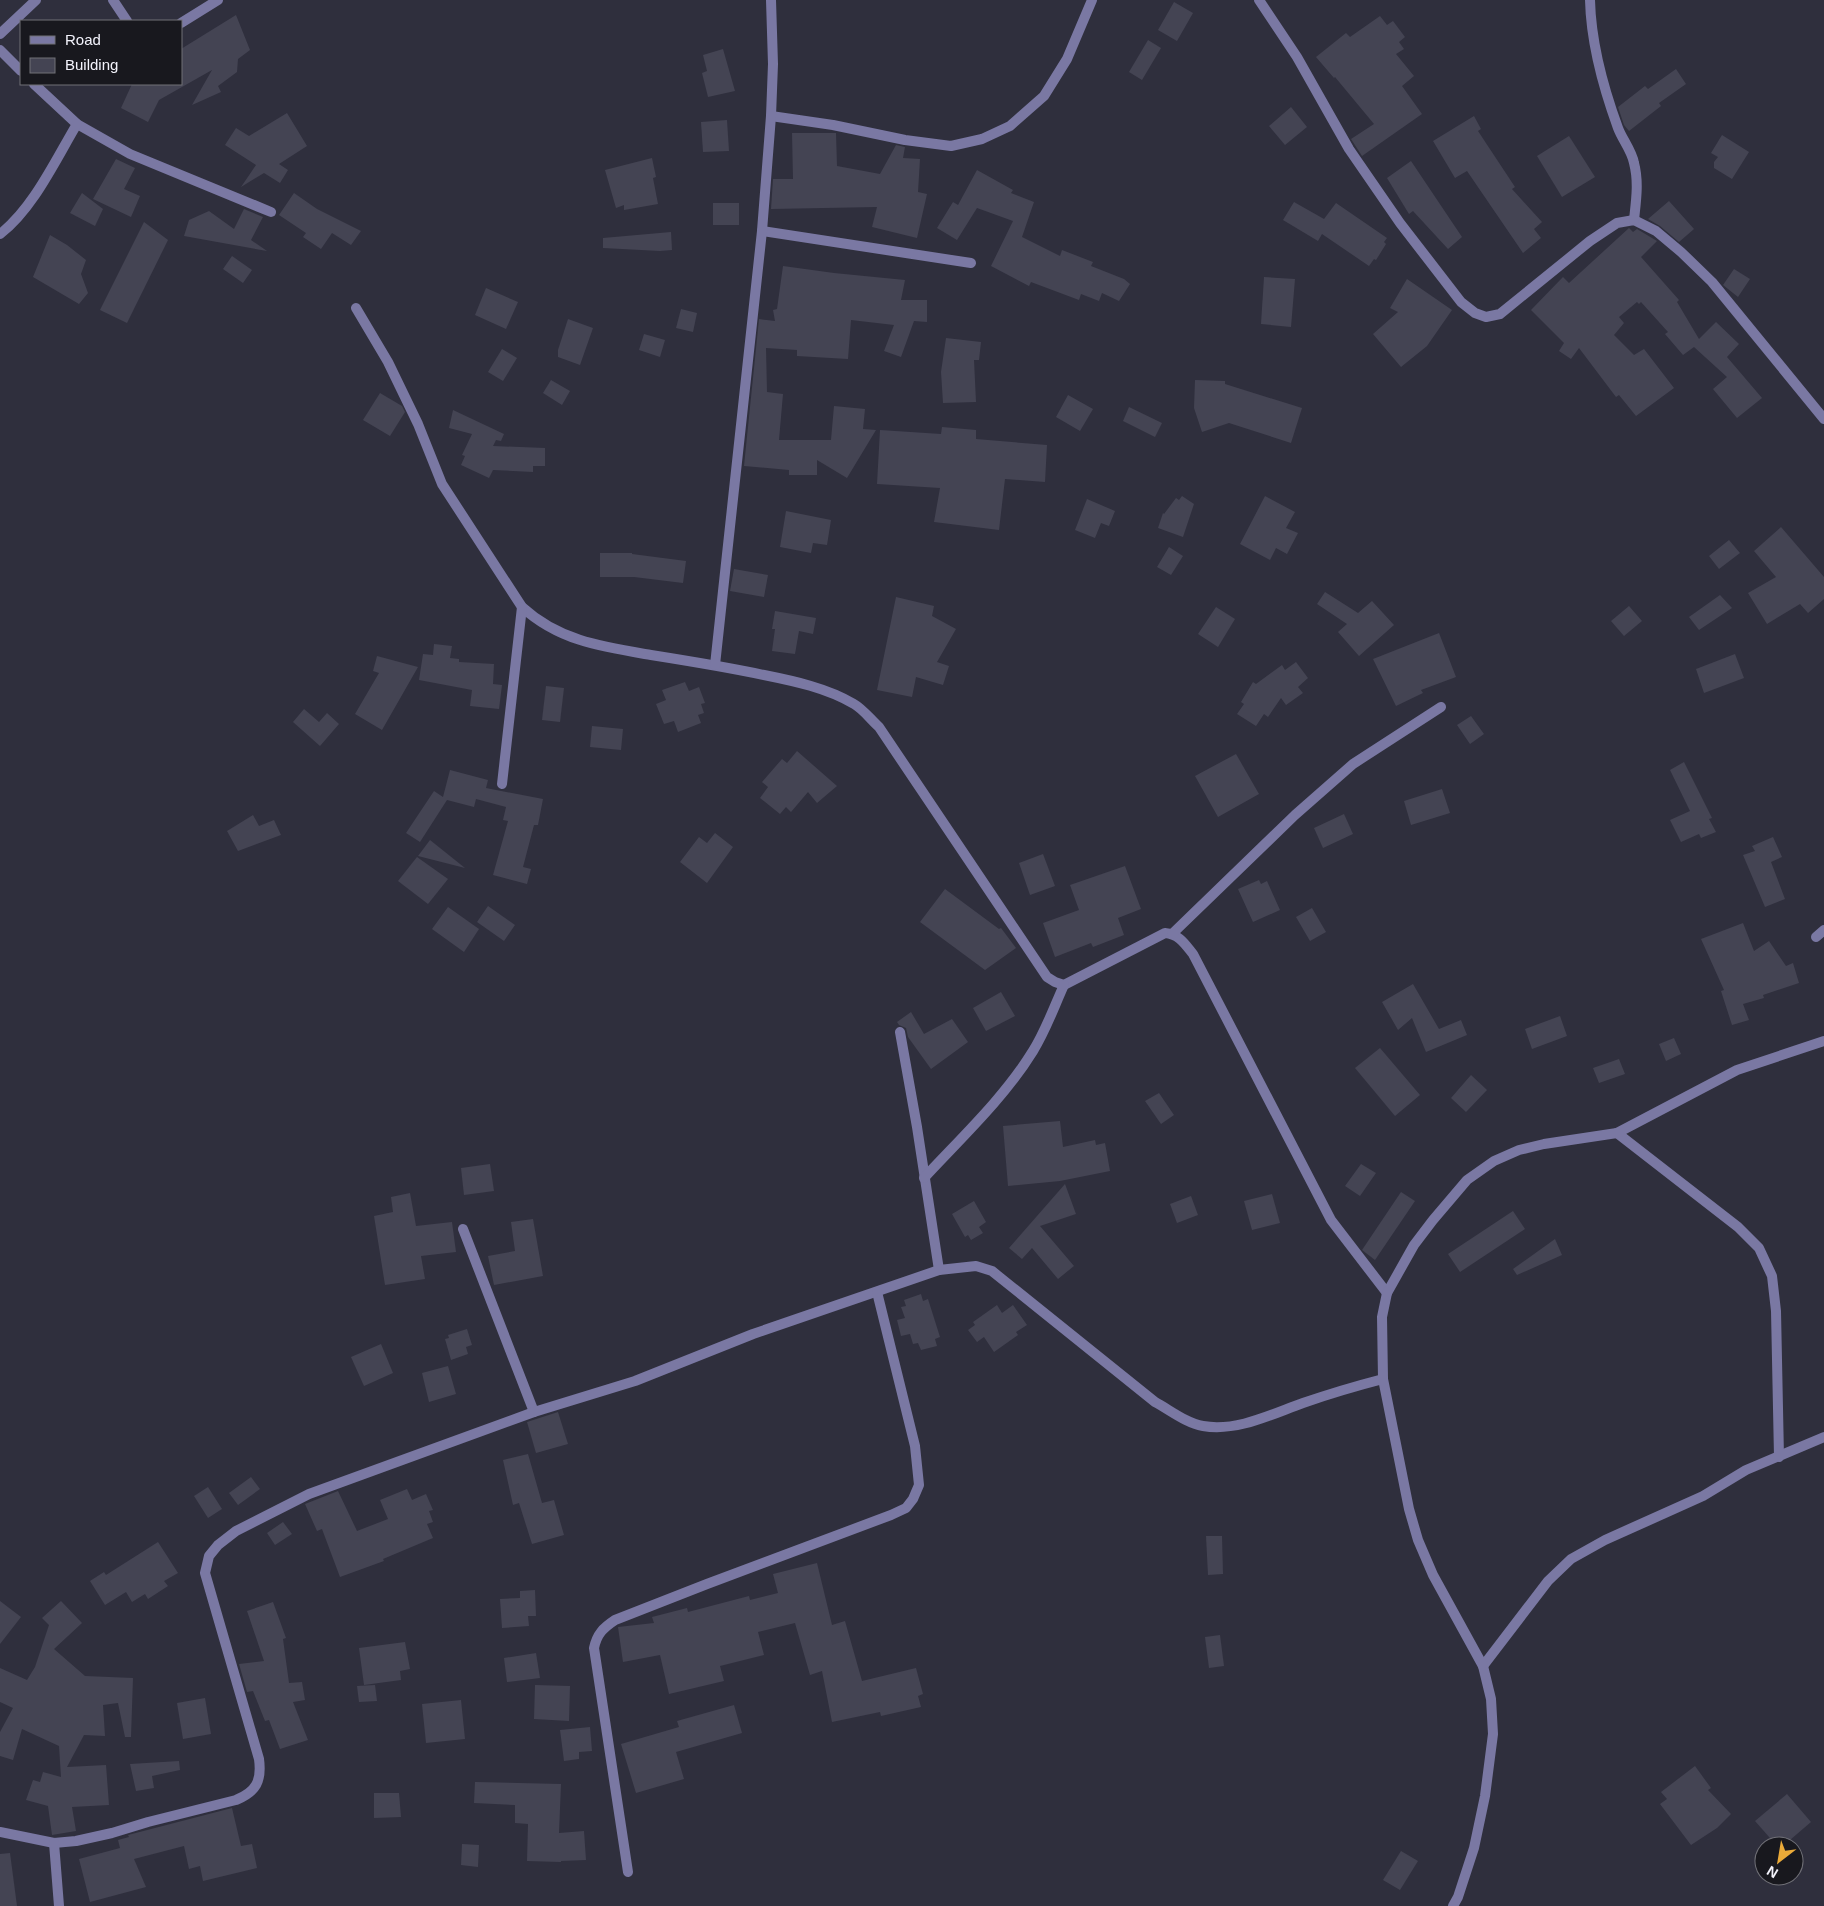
<svg xmlns="http://www.w3.org/2000/svg" width="1824" height="1906" font-family="Helvetica,sans-serif">
<style>
.building{fill:#444453}
.lines{fill:none;stroke-linecap:round;stroke-linejoin:round}
.minor{stroke:#7a78a3;stroke-width:10}
</style>
<rect width="100%" height="100%" fill="#2f2f3d"/>
<!-- building -->
<g class="building">
<polygon points="1174,2 1193,13 1177,41 1158,30"/>
<polygon points="236,15 250,50 238,59 237,72 218,86 221,92 192,105 212,70 159,100 148,122 121,108 132,84 181,84 181,49"/>
<polygon points="1380,16 1387,25 1393,21 1405,37 1399,42 1404,49 1396,54 1414,76 1402,86 1422,114 1362,156 1351,139 1374,124 1335,77 1334,78 1316,57 1346,33 1350,37"/>
<polygon points="1148,40 1161,48 1142,80 1129,72"/>
<polygon points="723,49 735,91 708,97 702,73 707,71 703,55"/>
<polygon points="1676,69 1686,84 1659,103 1661,106 1629,131 1624,125 1618,107 1645,86 1648,89"/>
<polygon points="1291,107 1307,127 1285,145 1269,126"/>
<polygon points="287,113 307,146 279,164 288,170 280,183 264,173 241,187 256,165 225,145 236,128 249,136"/>
<polygon points="1474,116 1481,129 1478,131 1515,187 1512,189 1542,222 1534,229 1541,238 1523,253 1467,171 1455,178 1433,141"/>
<polygon points="727,120 729,151 703,152 701,122"/>
<polygon points="792,133 836,133 837,166 880,174 896,145 905,147 903,158 920,159 918,192 927,194 917,238 872,227 877,207 771,209 773,179 793,179"/>
<polygon points="1722,135 1749,152 1732,179 1714,168 1714,162 1718,157 1711,153"/>
<polygon points="1569,136 1595,177 1562,197 1537,156"/>
<polygon points="652,158 656,177 653,178 658,204 624,210 624,205 616,208 605,170"/>
<polygon points="116,159 135,168 124,189 140,196 131,217 93,199"/>
<polygon points="1411,161 1462,237 1448,249 1413,211 1409,214 1387,178"/>
<polygon points="977,170 1013,190 1011,193 1034,202 1022,237 1060,256 1062,250 1093,262 1091,266 1124,279 1130,284 1119,301 1102,293 1099,301 1081,294 1079,300 1031,282 1029,286 991,266 1013,221 977,208 957,240 937,228 953,202 958,205"/>
<polygon points="82,193 103,209 95,226 70,213"/>
<polygon points="294,193 317,209 361,231 351,245 332,233 321,249 303,237 306,233 279,215"/>
<polygon points="1669,201 1694,229 1679,242 1660,226 1648,219"/>
<polygon points="1294,202 1324,219 1336,203 1387,238 1384,242 1386,244 1376,260 1374,259 1369,266 1322,234 1318,241 1283,220"/>
<rect x="713" y="203" width="26" height="22"/>
<polygon points="244,209 263,217 251,240 267,251 184,236 189,220 209,211 234,229"/>
<polygon points="144,222 168,240 127,323 100,310"/>
<polygon points="1629,228 1633,232 1637,229 1657,241 1641,257 1679,300 1677,302 1699,339 1716,322 1739,344 1727,357 1762,398 1737,418 1713,389 1727,377 1694,347 1683,355 1665,334 1668,332 1641,302 1639,304 1637,302 1619,317 1624,323 1614,335 1634,355 1644,349 1674,388 1636,416 1619,395 1616,397 1579,348 1571,359 1559,351 1564,343 1531,310 1563,277 1569,283"/>
<polygon points="671,232 672,250 660,251 603,248 603,238"/>
<polygon points="50,235 67,245 86,260 81,274 88,293 79,304 33,277"/>
<polygon points="232,256 252,270 243,283 223,269"/>
<polygon points="783,266 834,273 905,280 901,300 927,300 927,322 914,321 901,357 884,351 894,325 851,320 848,359 797,356 797,350 766,348 767,392 783,394 779,440 831,440 834,406 865,409 863,429 876,430 847,478 817,460 817,475 789,475 789,470 744,466 759,319 775,321 773,310 777,309"/>
<polygon points="1734,269 1750,279 1738,297 1723,285"/>
<polygon points="1264,277 1295,279 1291,327 1261,324"/>
<polygon points="1407,279 1452,310 1427,346 1401,367 1373,334 1398,312 1390,308"/>
<polygon points="486,288 518,302 506,329 475,315"/>
<polygon points="681,309 697,313 693,332 676,328"/>
<polygon points="568,319 593,328 580,365 558,357 558,350"/>
<polygon points="644,334 665,340 660,357 639,350"/>
<polygon points="946,338 981,342 979,360 974,360 976,402 943,403 941,372"/>
<polygon points="502,349 517,358 503,381 488,372"/>
<polygon points="551,380 570,391 562,405 543,393"/>
<polygon points="1195,380 1225,381 1225,384 1302,408 1291,443 1229,423 1202,432 1194,408"/>
<polygon points="380,393 402,406 405,412 390,436 363,420"/>
<polygon points="1068,395 1093,409 1080,431 1056,417"/>
<polygon points="1129,407 1162,423 1155,437 1123,421"/>
<polygon points="453,410 504,434 501,441 496,440 493,446 545,448 545,466 533,466 533,472 493,470 489,478 461,465 465,456 462,455 472,434 449,428"/>
<polygon points="942,427 976,430 976,439 1047,445 1045,482 1005,479 999,530 934,522 940,488 877,484 880,430 941,434"/>
<polygon points="1182,496 1194,504 1183,537 1158,528 1163,513 1164,514 1176,498 1179,500"/>
<polygon points="1265,496 1295,512 1286,528 1298,533 1287,554 1276,548 1270,560 1240,544"/>
<polygon points="1087,499 1115,511 1109,526 1101,523 1095,538 1075,530"/>
<polygon points="786,511 831,520 827,545 813,543 811,553 780,547"/>
<polygon points="1781,527 1824,577 1824,599 1808,613 1800,604 1767,624 1748,593 1776,577 1754,551"/>
<polygon points="1729,540 1740,553 1719,569 1709,556"/>
<polygon points="1169,547 1183,556 1171,575 1157,567"/>
<polygon points="600,553 632,553 632,554 686,561 683,583 634,577 600,577"/>
<polygon points="734,569 768,575 764,597 730,591"/>
<polygon points="1325,592 1358,613 1372,601 1394,625 1359,656 1338,632 1347,624 1317,604"/>
<polygon points="1720,595 1732,608 1699,630 1689,617"/>
<polygon points="896,597 934,606 932,616 956,629 937,662 949,666 943,685 916,677 912,697 877,690"/>
<polygon points="1629,606 1642,621 1624,636 1611,621"/>
<polygon points="1216,607 1235,619 1218,647 1198,634"/>
<polygon points="775,611 816,618 813,634 799,631 795,654 772,651 775,629 772,629"/>
<polygon points="1439,633 1456,677 1421,690 1423,693 1396,706 1373,659"/>
<polygon points="434,644 452,646 450,658 459,659 459,662 494,664 493,684 502,685 499,709 470,706 472,690 419,680 423,654 433,655"/>
<polygon points="1735,654 1744,678 1704,693 1696,669"/>
<polygon points="377,656 418,667 382,730 355,714 379,673 373,671"/>
<polygon points="1296,662 1308,678 1298,687 1303,693 1286,705 1281,698 1268,717 1264,714 1256,726 1237,714 1244,704 1241,702 1253,682 1256,684 1282,665 1285,670"/>
<polygon points="685,682 689,691 699,687 705,703 701,704 704,713 698,715 701,723 678,732 674,721 664,724 656,704 666,700 662,690"/>
<polygon points="546,686 564,688 560,722 542,720"/>
<polygon points="304,709 319,722 327,713 339,724 320,746 293,722"/>
<polygon points="1471,716 1484,734 1470,744 1457,725"/>
<polygon points="592,726 623,729 621,750 590,747"/>
<polygon points="797,751 837,786 817,803 808,792 791,812 786,807 780,814 760,798 768,787 762,782 782,759 787,763"/>
<polygon points="1236,754 1259,794 1218,817 1195,776"/>
<polygon points="1684,762 1712,818 1709,819 1716,832 1701,838 1699,834 1681,842 1670,820 1690,811 1670,770"/>
<polygon points="450,770 488,780 486,788 543,799 538,825 534,825 523,867 531,869 527,884 493,875 508,821 503,820 506,807 476,799 474,807 447,800 420,842 406,833 434,791 443,797"/>
<polygon points="1442,789 1450,813 1411,825 1404,801"/>
<polygon points="1344,814 1353,834 1323,848 1314,828"/>
<polygon points="253,815 259,826 274,820 281,835 238,851 227,831"/>
<polygon points="715,833 733,847 707,883 680,862 699,837 707,843"/>
<polygon points="1773,837 1782,857 1771,862 1785,899 1765,907 1743,855 1755,851 1752,846"/>
<polygon points="430,840 465,868 418,856"/>
<polygon points="1043,854 1055,886 1030,895 1019,863"/>
<polygon points="417,857 448,879 428,904 398,881"/>
<polygon points="1125,866 1141,909 1118,918 1124,935 1093,947 1091,943 1055,957 1043,923 1079,910 1070,885"/>
<polygon points="1259,880 1261,884 1267,881 1280,910 1253,922 1238,889"/>
<polygon points="945,889 999,929 1001,928 1016,948 985,970 920,922"/>
<polygon points="488,906 515,925 504,941 477,922"/>
<polygon points="448,907 479,929 464,952 432,929"/>
<polygon points="1312,908 1326,932 1310,941 1296,917"/>
<polygon points="1743,923 1754,951 1769,941 1786,966 1793,963 1799,983 1763,995 1764,998 1743,1004 1749,1020 1732,1025 1721,991 1724,990 1701,939"/>
<polygon points="1413,984 1439,1029 1461,1020 1467,1035 1426,1052 1412,1018 1398,1030 1382,1002"/>
<polygon points="1001,992 1015,1016 986,1031 973,1008"/>
<polygon points="911,1012 924,1034 952,1019 968,1042 931,1069 908,1037 906,1028 899,1025 897,1022"/>
<polygon points="1560,1016 1567,1036 1532,1049 1525,1029"/>
<polygon points="1674,1038 1681,1054 1666,1061 1659,1044"/>
<polygon points="1380,1048 1420,1095 1395,1116 1355,1068"/>
<polygon points="1619,1059 1625,1074 1599,1083 1593,1068"/>
<polygon points="1471,1075 1487,1090 1466,1112 1451,1098"/>
<polygon points="1159,1093 1174,1115 1161,1124 1145,1101"/>
<polygon points="1060,1121 1063,1147 1095,1140 1096,1145 1105,1143 1110,1171 1060,1181 1008,1186 1003,1126"/>
<polygon points="490,1164 494,1191 464,1195 461,1168"/>
<polygon points="1361,1164 1376,1173 1360,1196 1345,1186"/>
<polygon points="1065,1184 1076,1214 1040,1226 1074,1266 1058,1279 1032,1248 1022,1259 1009,1248"/>
<polygon points="1401,1192 1415,1201 1375,1260 1362,1250"/>
<polygon points="410,1193 416,1226 452,1222 456,1252 421,1256 425,1279 385,1285 374,1216 393,1212 391,1197"/>
<polygon points="1272,1194 1280,1223 1252,1230 1244,1201"/>
<polygon points="1191,1196 1198,1215 1177,1223 1170,1204"/>
<polygon points="974,1201 986,1222 979,1227 983,1233 971,1240 968,1235 965,1237 952,1214"/>
<polygon points="1513,1211 1525,1229 1460,1272 1448,1254"/>
<polygon points="533,1219 543,1276 494,1285 488,1256 515,1251 511,1222"/>
<polygon points="1555,1239 1562,1255 1517,1275 1513,1269"/>
<polygon points="921,1294 923,1301 928,1299 940,1337 935,1339 937,1346 921,1350 918,1343 913,1344 910,1334 901,1336 897,1320 905,1318 901,1307 906,1306 904,1300"/>
<polygon points="997,1305 1002,1313 1013,1305 1027,1325 1016,1332 1018,1335 994,1352 984,1337 977,1342 968,1330 975,1325 973,1322"/>
<polygon points="467,1329 472,1345 466,1347 468,1354 451,1360 445,1339 449,1338 448,1335"/>
<polygon points="381,1344 393,1373 364,1386 351,1357"/>
<polygon points="448,1366 456,1394 429,1402 422,1373"/>
<polygon points="558,1412 568,1444 536,1453 527,1422"/>
<polygon points="528,1454 542,1503 554,1500 564,1535 532,1544 519,1503 513,1505 503,1460"/>
<polygon points="251,1477 260,1489 238,1505 229,1493"/>
<polygon points="208,1487 222,1509 208,1518 194,1496"/>
<polygon points="407,1489 412,1500 426,1494 433,1510 429,1511 433,1522 427,1524 433,1538 383,1559 384,1561 340,1577 322,1529 317,1531 305,1504 338,1491 357,1531 388,1519 380,1500"/>
<polygon points="283,1522 292,1534 275,1545 267,1533"/>
<polygon points="1206,1536 1222,1536 1223,1574 1208,1575"/>
<polygon points="158,1542 178,1573 164,1581 168,1586 148,1599 145,1594 132,1602 126,1592 105,1605 90,1581 104,1572 106,1575"/>
<polygon points="817,1563 832,1625 845,1621 862,1681 916,1668 923,1694 918,1696 921,1707 881,1716 880,1712 832,1722 822,1671 810,1675 795,1623 758,1632 764,1655 720,1666 724,1681 669,1694 660,1655 623,1662 618,1627 654,1623 652,1617 687,1608 688,1612 749,1596 750,1600 778,1593 773,1574"/>
<polygon points="535,1590 536,1616 528,1616 529,1626 502,1628 500,1599 520,1598 520,1591"/>
<polygon points="0,1601 21,1617 0,1644"/>
<polygon points="61,1601 82,1623 54,1649 85,1676 133,1678 131,1737 125,1737 118,1703 103,1705 105,1736 84,1735 67,1767 106,1765 109,1805 72,1807 76,1831 52,1835 48,1806 26,1800 33,1780 40,1782 43,1772 61,1777 59,1746 22,1729 13,1760 0,1756 0,1732 13,1708 0,1702 0,1668 27,1680 35,1667 49,1625 42,1618"/>
<polygon points="273,1602 286,1638 283,1639 289,1683 302,1682 305,1700 293,1702 308,1740 280,1749 269,1720 265,1721 253,1691 247,1692 239,1664 264,1661 247,1611"/>
<polygon points="1220,1635 1224,1666 1209,1668 1205,1637"/>
<polygon points="405,1642 410,1669 400,1671 401,1680 364,1685 359,1648"/>
<polygon points="536,1653 540,1678 507,1682 504,1658"/>
<polygon points="375,1685 377,1701 359,1702 357,1686"/>
<polygon points="535,1685 570,1686 569,1721 534,1719"/>
<polygon points="205,1698 211,1734 183,1739 177,1703"/>
<polygon points="461,1700 465,1739 426,1743 422,1704"/>
<polygon points="734,1705 742,1733 676,1752 684,1779 636,1793 621,1744 679,1727 677,1721"/>
<polygon points="590,1727 592,1751 579,1752 579,1759 564,1761 560,1730"/>
<polygon points="179,1761 180,1770 152,1776 154,1788 136,1791 130,1764"/>
<polygon points="1695,1766 1711,1788 1708,1790 1731,1814 1717,1828 1691,1845 1660,1804 1667,1799 1661,1792"/>
<polygon points="475,1782 561,1784 559,1833 584,1831 586,1860 561,1861 561,1862 527,1861 528,1824 515,1823 515,1805 474,1803"/>
<polygon points="374,1793 399,1793 401,1817 374,1818"/>
<polygon points="1787,1794 1811,1822 1783,1846 1777,1846 1755,1821"/>
<polygon points="232,1808 241,1846 252,1844 257,1868 203,1881 200,1866 189,1869 184,1846 134,1859 146,1887 90,1902 79,1859 120,1848 118,1840 129,1837 128,1835"/>
<polygon points="462,1844 479,1845 478,1867 461,1865"/>
<polygon points="1401,1851 1418,1861 1400,1890 1383,1880"/>
<polygon points="10,1853 17,1906 0,1906 0,1854"/>
</g>
<g class="lines">
<!-- minor -->
<g class="minor">
<polyline points="113,0 127,21"/>
<polyline points="1259,0 1297,57 1349,149 1400,223 1461,302 1475,313 1486,317 1500,314 1590,241 1617,223 1634,220 1656,231 1681,252 1712,282 1824,419"/>
<path d="M1590,0c1,43 13,87 28,128 4,11 14,23 16,35 5,19 2,38 0,57"/>
<polyline points="181,23 218,0"/>
<polyline points="0,34 36,0"/>
<polyline points="0,50 21,71"/>
<polyline points="34,84 77,124 130,154 271,212"/>
<polyline points="771,116 833,125 905,140 951,146 982,139 1010,126 1044,96 1067,59 1092,0"/>
<polyline points="762,231 971,263"/>
<path d="M0,234c33,-25 56,-75 77,-110"/>
<path d="M356,308l32,54 30,62 24,60 80,123c37,34 81,40 129,48 38,6 75,12 113,20 30,6 63,13 90,29 9,5 17,16 25,23l168,250 8,5 9,3 101,-52c14,1 20,11 28,21l138,266 56,73"/>
<polyline points="715,665 762,231 771,116 773,64 771,0"/>
<polyline points="502,784 522,607"/>
<polyline points="1172,934 1295,815 1353,764 1441,707"/>
<polyline points="1816,937 1824,930"/>
<polyline points="900,1032 917,1127 939,1270"/>
<polyline points="1617,1133 1738,1227 1759,1248 1772,1276 1776,1311 1779,1457"/>
<path d="M924,1178c38,-41 80,-80 109,-127 13,-21 21,-44 31,-66"/>
<polyline points="463,1229 534,1412"/>
<polyline points="1483,1666 1548,1581 1571,1559 1605,1540 1703,1496 1746,1470 1824,1437"/>
<path d="M0,1832l54,11 22,-2 36,-8 36,-11 88,-22c20,-8 26,-19 23,-41l-54,-186 4,-17 9,-11 18,-14 73,-37 225,-82 101,-31 118,-47 186,-64 37,-4 16,5 163,131c15,8 31,21 48,24 34,6 69,-12 100,-23 26,-9 53,-17 80,-24"/>
<polyline points="54,1843 59,1906"/>
<path d="M628,1872l-34,-224c3,-14 9,-20 21,-28l92,-36 184,-69 15,-7 7,-9 6,-14 -4,-39 -38,-154"/>
<polyline points="1453,1906 1458,1897 1474,1848 1485,1796 1493,1734 1491,1699 1483,1666 1433,1575 1418,1540 1409,1509 1383,1379 1382,1317 1387,1293 1414,1245 1433,1220 1467,1180 1494,1161 1519,1150 1544,1144 1617,1133 1737,1070 1824,1041"/>
</g>
</g>
<!-- legend -->
<rect x="20" y="20" width="162" height="65" fill="#18181e" stroke="#707077"/>
<rect x="30" y="36" width="25" height="8" fill="#7a78a3" stroke="#707077"/>
<text x="65" y="45" font-size="15" fill="#f3f3fc">Road</text>
<rect x="30" y="58" width="25" height="15" fill="#444453" stroke="#707077"/>
<text x="65" y="70" font-size="15" fill="#f3f3fc">Building</text>
<!-- north arrow -->
<g transform="translate(1779 1861) rotate(211)"><circle r="24" fill="#18181e" stroke="#707077"/>
<path d="M0-4L9 19L0 12L-9 19Z" fill="#eaaa39"/>
<text y="-8" font-size="14" font-weight="bold" text-anchor="middle" fill="#f3f3fc">N</text>
</g>
</svg>
